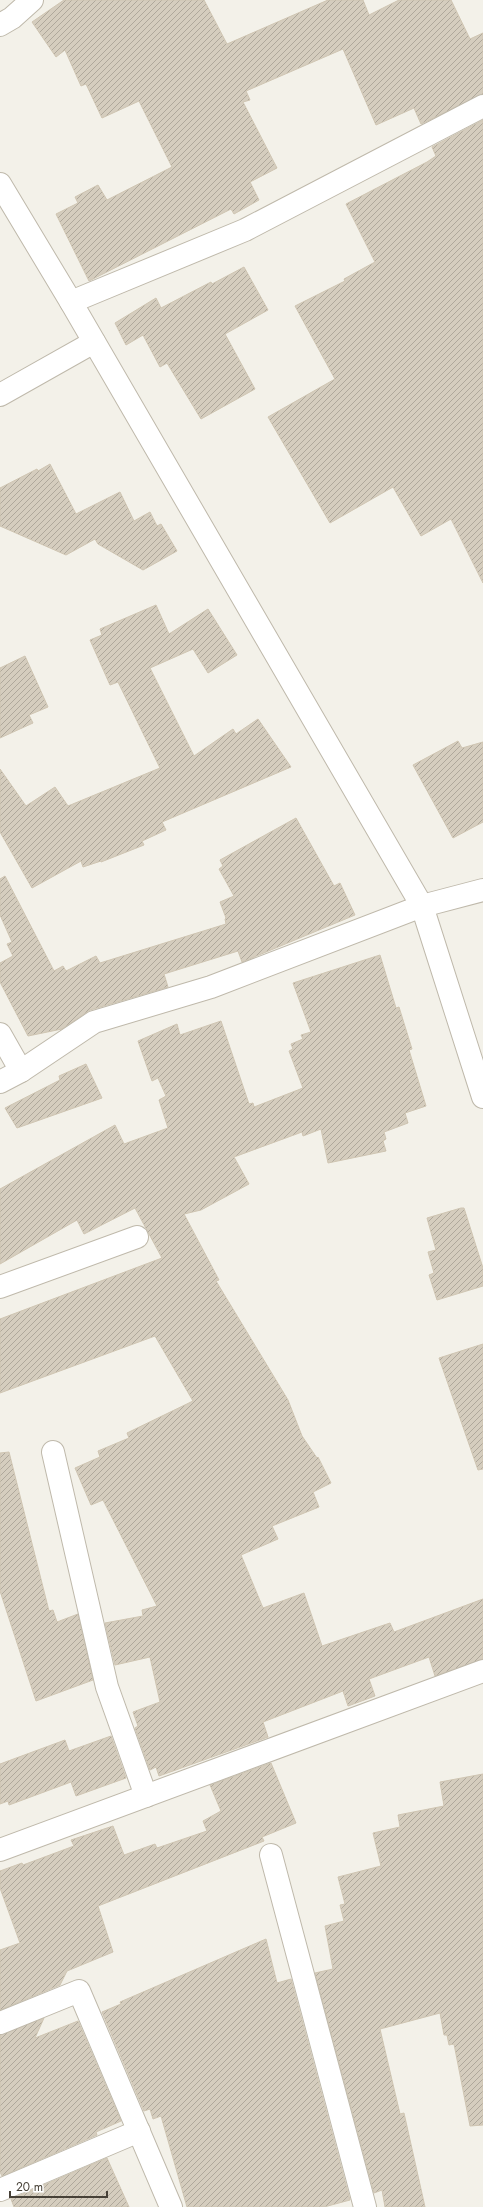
<svg xmlns="http://www.w3.org/2000/svg" width="483" height="2207" font-family="Jost,sans-serif">
<style>
.building{fill:url(#building-hatch);stroke:#cfc5b2}
.lines{fill:none;stroke-linecap:round;stroke-linejoin:round}
.minor-casing{stroke:#bfb9ab;stroke-width:24}
.tertiary-casing{stroke:#bfb9ab;stroke-width:24}
.minor{stroke:#fff;stroke-width:22}
.tertiary{stroke:#fff;stroke-width:22}
</style>
<defs>
<pattern id="building-hatch" width="6" height="6" patternUnits="userSpaceOnUse"><rect width="6" height="6" fill="#d5cdbe"/><path d="M-1 1l2-2M0 6l6-6M5 7l2-2" fill="none" stroke="#afa89b"/></pattern>
</defs>
<rect width="100%" height="100%" fill="#f3f1e9"/>
<!-- building -->
<g class="building">
<polygon points="64,0 204,0 227,44 328,0 363,0 369,15 399,0 451,0 470,39 483,33 483,94 421,124 414,108 376,125 343,49 246,91 250,100 243,102 277,168 250,182 259,200 234,214 231,209 89,281 56,214 78,203 75,197 98,185 107,200 172,167 139,101 102,118 86,84 81,86 65,50 56,57 32,22"/>
<polygon points="483,120 483,583 451,519 421,536 393,487 330,523 268,417 335,379 295,306 345,281 344,279 375,262 346,204 427,162 436,156 432,147"/>
<polygon points="244,267 268,310 225,334 255,389 201,419 167,363 160,367 143,335 126,345 115,323 156,298 161,308 211,282 212,284"/>
<polygon points="50,464 76,514 120,492 134,521 150,512 157,526 161,524 177,551 143,570 98,544 95,539 66,555 0,526 0,488 37,469 38,471"/>
<polygon points="156,605 169,634 208,609 237,655 208,673 193,649 150,668 194,756 233,729 236,734 258,719 291,767 162,822 166,830 142,841 144,845 101,862 101,861 83,867 81,861 32,888 0,832 0,769 26,806 55,787 68,806 160,768 118,682 110,685 90,640 102,635 100,629"/>
<polygon points="25,656 48,707 29,715 33,723 0,738 0,668"/>
<polygon points="458,741 462,748 483,742 483,822 453,838 413,765"/>
<polygon points="296,818 334,886 340,883 355,915 242,962 238,951 164,974 168,987 90,1010 62,1029 28,1036 0,982 0,963 13,956 7,944 12,942 0,915 0,879 5,876 54,971 63,966 66,971 96,956 100,963 226,924 225,919 226,918 220,902 234,896 219,869 223,866 220,860"/>
<polygon points="380,955 396,1008 399,1007 412,1049 409,1050 426,1106 405,1113 408,1123 384,1132 386,1139 383,1141 386,1151 328,1163 321,1129 303,1136 302,1132 234,1157 249,1184 201,1210 184,1214 219,1280 216,1281 288,1400 302,1436 317,1458 318,1457 331,1483 313,1492 319,1507 272,1526 278,1539 241,1555 263,1608 304,1593 322,1646 390,1623 394,1632 483,1599 483,1659 435,1676 429,1657 369,1679 375,1696 348,1706 343,1691 263,1722 268,1737 159,1776 156,1767 150,1770 135,1728 138,1726 133,1712 160,1702 150,1657 115,1665 105,1623 143,1616 142,1610 157,1606 103,1500 91,1505 75,1468 100,1457 98,1451 129,1438 127,1433 193,1401 155,1336 0,1393 0,1319 162,1258 135,1208 84,1234 77,1220 0,1264 0,1189 115,1125 124,1144 168,1128 159,1100 166,1096 158,1078 152,1081 138,1041 177,1024 180,1035 221,1021 249,1104 253,1103 254,1107 303,1088 289,1051 293,1049 291,1044 303,1039 301,1035 311,1032 293,983"/>
<polygon points="86,1064 102,1098 17,1128 5,1108 60,1080 59,1076"/>
<polygon points="461,1208 464,1208 483,1268 483,1286 437,1300 429,1275 434,1273 428,1252 436,1250 427,1218"/>
<polygon points="483,1344 483,1469 478,1470 439,1358"/>
<polygon points="9,1452 49,1611 53,1610 57,1622 78,1614 93,1680 36,1701 0,1591 0,1453"/>
<polygon points="111,1736 126,1778 76,1796 71,1782 9,1805 8,1801 0,1804 0,1764 65,1740 69,1751"/>
<polygon points="271,1763 296,1823 262,1837 264,1841 98,1906 113,1952 67,1971 60,1985 0,2010 0,1950 20,1943 0,1888 0,1871 22,1863 23,1865 74,1846 71,1840 113,1826 124,1855 155,1844 157,1848 207,1831 203,1821 221,1811 210,1785"/>
<polygon points="483,1774 483,2125 470,2126 454,2044 449,2045 447,2035 444,2035 440,2013 380,2029 400,2114 404,2113 425,2207 385,2207 382,2190 374,2193 315,1973 333,1969 325,1926 344,1921 340,1905 345,1904 338,1877 381,1866 373,1833 400,1827 398,1815 444,1806 440,1782"/>
<polygon points="266,1939 277,1983 291,1979 350,2200 324,2207 187,2207 161,2116 153,2119 150,2109 144,2111 102,2012 121,2004 120,2002"/>
<polygon points="44,2018 35,2038 78,2021 121,2121 96,2132 97,2135 2,2176 0,2172 0,2035"/>
<polygon points="107,2158 129,2207 14,2207 11,2199"/>
</g>
<g class="lines">
<!-- minor casing -->
<g class="minor-casing">
<g id="minor">
<polyline points="0,25 12,18 32,0"/>
<polyline points="71,302 245,230 483,106"/>
<polyline points="0,395 94,342"/>
<polyline points="0,1034 21,1071"/>
<polyline points="0,1082 21,1071 94,1022 211,987 422,906 483,890"/>
<polyline points="0,1287 137,1237"/>
<polyline points="53,1452 107,1687 146,1796"/>
<polyline points="0,1850 483,1671"/>
<polyline points="271,1855 365,2207"/>
<polyline points="0,2023 79,1991 171,2207"/>
<polyline points="0,2190 139,2131"/>
</g>
</g>
<!-- tertiary casing -->
<g class="tertiary-casing">
<polyline id="tertiary" points="0,184 71,302 422,906 483,1097"/>
</g>
<!-- minor -->
<use href="#minor" class="minor"/>
<!-- tertiary -->
<use href="#tertiary" class="tertiary"/>
</g>
<!-- scale -->
<path d="M10 2191v6h97v-6" fill="none" stroke="#474137" stroke-width="2"/>
<text x="16" y="2191" font-size="12" fill="#474137" stroke="#ffffff" stroke-width="3" paint-order="stroke">20 m</text>
</svg>
